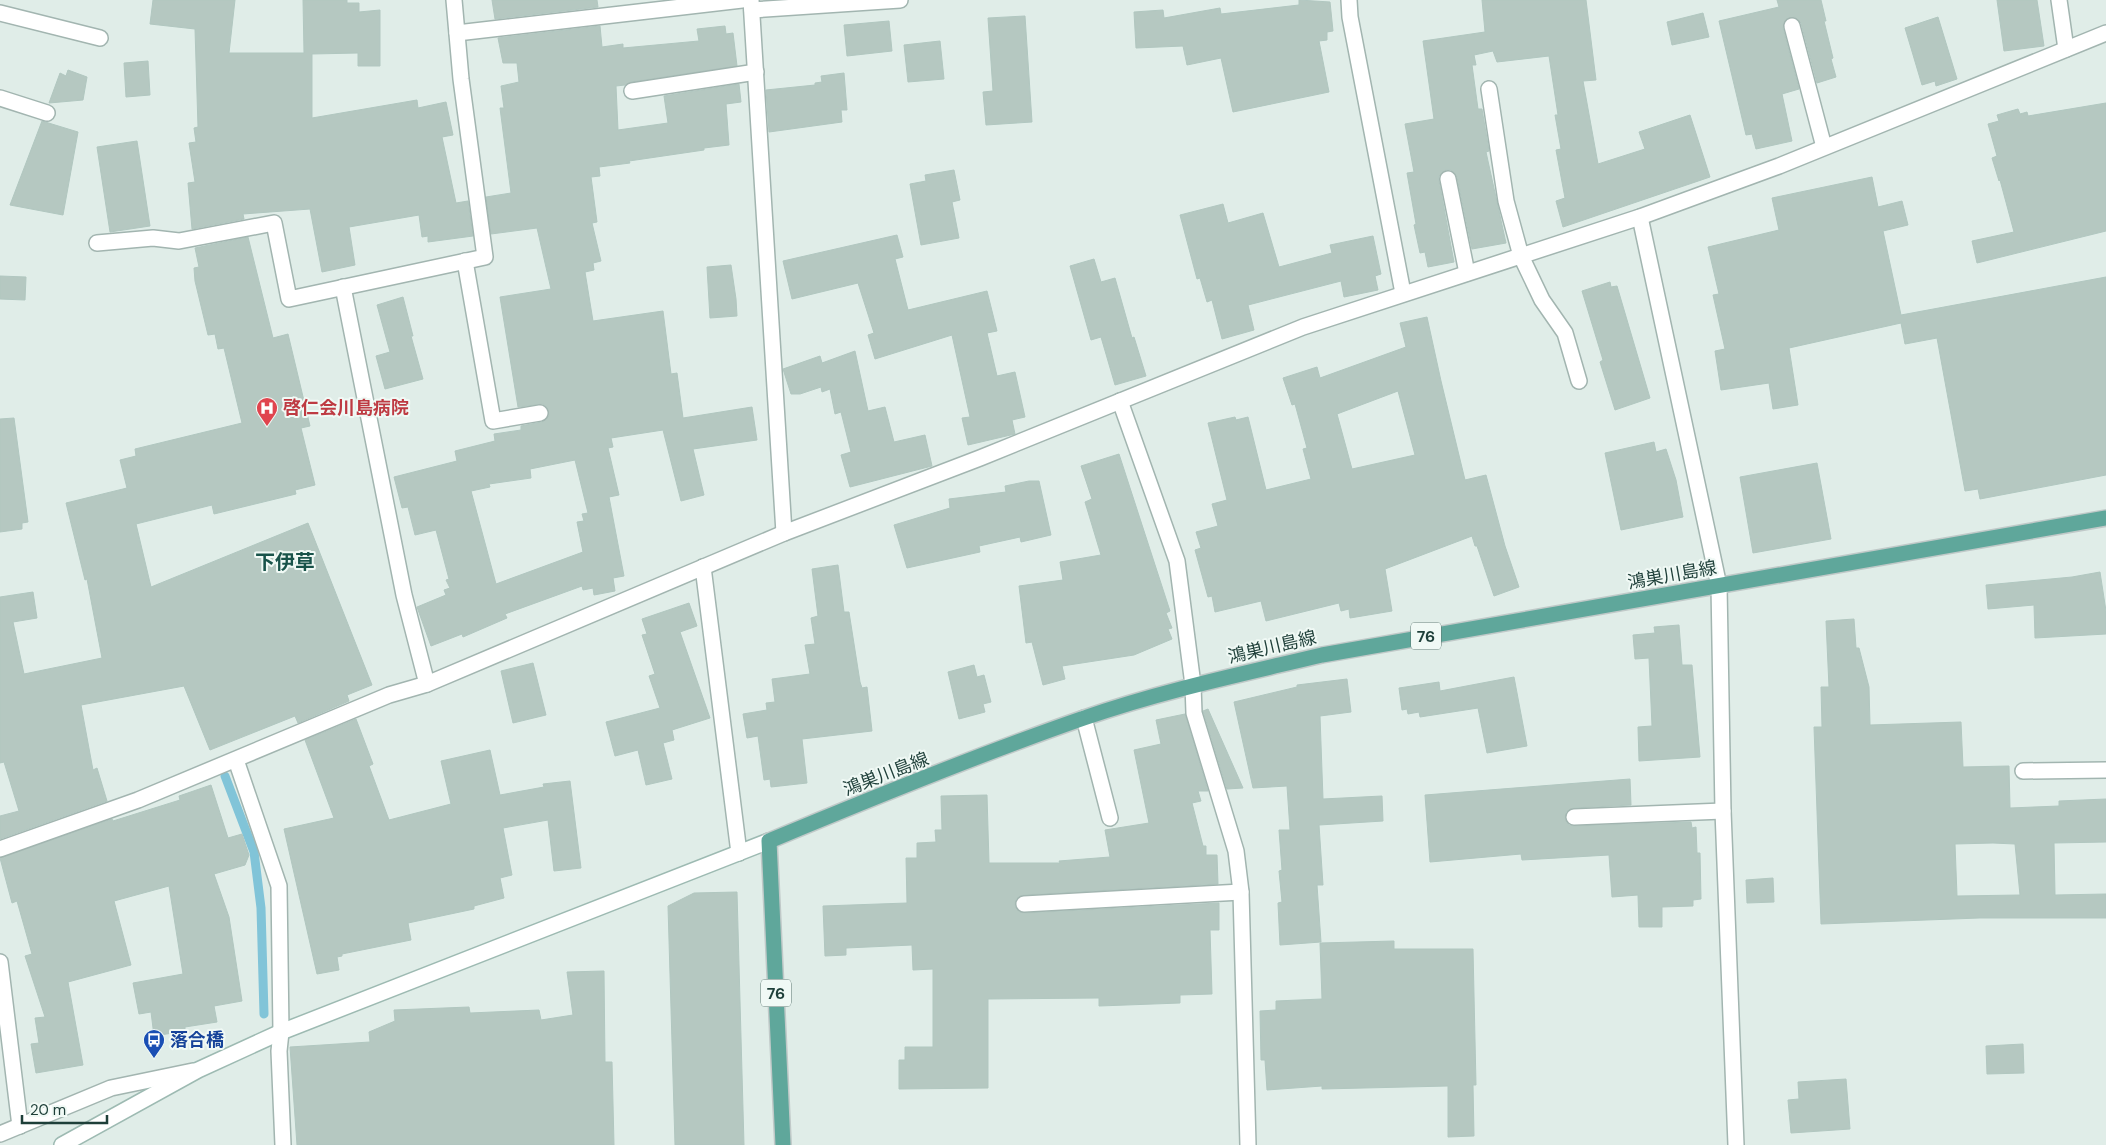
<svg xmlns="http://www.w3.org/2000/svg" width="2106" height="1145" font-family="'DM Sans','Noto Sans JP',sans-serif">
<style>
.lines{fill:none;stroke-linecap:round;stroke-linejoin:round}
.stream{stroke:#81c4d8;stroke-width:9}
.building{fill:#b5c8c1;stroke:#b1c7c0;fill-rule:evenodd}
.lane-casing{stroke:#a2b5b0;stroke-width:18}
.street-casing{stroke:#a2b5b0;stroke-width:18}
.secondary-casing{stroke:#9dbab2;stroke-width:18}
.primary-casing{stroke:#c0c9c8;stroke-width:18}
.lane{stroke:#fff;stroke-width:15}
.street{stroke:#fff;stroke-width:15}
.secondary{stroke:#fff;stroke-width:15}
.primary{stroke:#5fa79b;stroke-width:15}
.labels{text-anchor:middle;stroke-width:4;stroke-linejoin:round;paint-order:stroke}
.shield{fill:#f0f9f5;stroke:#5d7771;stroke-width:1}
.shield-label{font-size:16px;font-weight:bold;fill:#1e3f39}
.health-label{font-size:18px;font-weight:bold;fill:#be3a42;stroke:#f0f9f5;text-anchor:start}
.street-label{font-size:18px;fill:#1e3f39;stroke:#f0f9f5}
.transit-label{font-size:18px;font-weight:bold;fill:#164399;stroke:#f0f9f5;text-anchor:start}
.quarter-label{font-size:20px;font-weight:bold;fill:#18534a;stroke:#f0f9f5}
</style>
<rect width="100%" height="100%" fill="#e0ede8"/>
<g class="lines">
<!-- stream -->
<polyline class="stream" points="225,776 254,852 261,908 264,1014"/>
</g>
<!-- building -->
<g class="building">
<polygon points="153,0 235,0 229,53 304,53 303,0 347,0 347,3 359,3 359,12 380,10 380,66 358,66 358,53 312,54 312,118 417,100 418,108 446,102 453,135 442,137 456,203 468,201 473,236 428,242 428,236 422,237 419,215 349,227 355,265 322,272 310,209 243,214 244,219 192,229 188,183 195,182 189,143 196,142 194,128 198,127 195,29 150,24"/>
<polygon points="492,0 597,0 598,7 495,19"/>
<polygon points="1299,0 1330,2 1333,31 1327,32 1327,40 1319,41 1329,92 1233,112 1221,58 1187,65 1183,46 1136,48 1134,12 1163,10 1164,18 1220,8 1221,14 1299,5"/>
<polygon points="1482,0 1586,0 1596,80 1583,81 1598,164 1645,149 1639,132 1690,115 1710,177 1563,227 1556,201 1565,198 1556,150 1561,149 1555,115 1558,115 1549,56 1497,62 1493,51 1474,55 1476,65 1472,65 1478,109 1482,109 1489,151 1486,152 1506,243 1472,249 1457,177 1451,170 1446,170 1439,176 1439,181 1454,262 1428,267 1425,252 1420,253 1414,225 1416,224 1407,173 1414,172 1405,124 1434,119 1423,41 1485,32"/>
<polygon points="1777,0 1821,0 1826,21 1824,21 1833,58 1831,59 1836,77 1817,83 1801,23 1795,17 1786,19 1783,28 1799,89 1782,94 1792,141 1756,149 1752,134 1746,135 1719,21 1779,7"/>
<polygon points="1997,0 2037,0 2044,46 2004,51"/>
<polygon points="1703,13 1709,37 1672,45 1667,22"/>
<polygon points="1025,16 1032,122 986,125 983,92 993,91 988,18"/>
<polygon points="1938,17 1957,79 1936,86 1935,81 1922,85 1905,28"/>
<polygon points="889,21 892,51 847,56 844,25"/>
<path d="M600,26l2,21 21,-3v4l76,-7 -2,-12 28,-3 1,8 7,-1 4,33 -106,16 -6,3 -9,1 2,44 50,-7 -4,-27 75,-12 2,18 -15,2 3,41 -25,3v2l-75,11 1,2 -31,4 1,9 -9,1 6,45 -5,1 9,38 -8,2 1,7 -9,2 8,49 70,-10 8,63 6,-1 6,45 69,-11 5,33 -64,9 11,46 -23,6 -18,-71 -52,8 2,9 -5,1 11,47 -10,2 15,79 -11,2 2,13 -21,4 -1,-7 -10,2 -1,-4 -77,28 2,4 -44,19 -1,-3 -31,12 -14,-39 29,-12 -2,-5 6,-2 -4,-8 3,-1 -13,-49 -21,5 -7,-28 -6,1 -8,-31 63,-16 -2,-10 40,-10 -1,-7 27,-4v-4l21,-4 7,-6 -2,-9 -4,-3 -25,3 -18,-110 51,-8 -14,-61 -46,6 -5,-37 25,-4 -11,-85h4l-3,-22 18,-4 -2,-19h-14l-5,-25zM575,460l13,53 -6,1 2,7 -7,1 6,30 -87,32 -25,-93 19,-4 -1,-3 42,-6 -1,-9z"/>
<polygon points="940,41 944,79 908,82 904,45"/>
<polygon points="148,61 150,95 126,97 124,63"/>
<polygon points="68,70 87,77 83,100 49,103 60,73 66,76"/>
<polygon points="844,73 847,110 841,110 842,122 769,132 766,90 815,85 815,83 822,82 821,76"/>
<polygon points="2106,103 2106,231 1977,263 1972,241 2014,232 2000,180 1999,181 1992,158 1997,156 1988,124 1999,121 1997,115 2018,109 2020,114 2027,112 2028,116"/>
<polygon points="42,121 78,132 63,215 10,205"/>
<polygon points="137,141 150,226 110,232 97,147"/>
<polygon points="954,170 960,200 952,202 959,238 921,245 910,184 926,181 925,175"/>
<polygon points="1872,177 1878,207 1902,201 1908,225 1883,231 1901,315 2106,277 2106,475 1980,499 1978,489 1965,491 1937,338 1905,344 1901,323 1789,348 1798,405 1773,409 1769,383 1721,390 1715,351 1725,349 1713,295 1719,294 1708,247 1779,230 1772,198"/>
<polygon points="1223,204 1228,223 1263,213 1279,267 1332,253 1330,245 1373,236 1381,274 1375,276 1378,290 1344,297 1341,281 1248,305 1254,330 1222,339 1212,300 1207,302 1200,278 1197,279 1180,215"/>
<polygon points="897,235 903,257 895,259 908,310 987,291 997,331 987,333 997,376 1015,372 1025,417 1012,420 1015,434 968,445 962,418 970,417 952,335 875,359 868,335 874,333 858,283 792,299 783,261"/>
<polygon points="248,237 273,338 288,334 310,426 301,428 315,485 295,490 296,494 214,514 212,505 136,524 151,587 308,523 372,685 347,695 349,701 298,723 295,716 210,750 184,686 81,705 93,770 97,768 107,801 0,839 0,816 19,811 4,762 0,763 0,597 33,592 37,618 13,622 24,674 102,658 87,579 85,580 66,503 127,488 120,460 136,456 135,449 242,423 224,348 218,349 215,334 208,335 195,281 194,268 199,267 195,248"/>
<polygon points="1094,259 1101,282 1115,278 1132,338 1134,337 1146,376 1115,385 1101,337 1091,340 1070,266"/>
<polygon points="731,265 736,299 737,316 710,318 707,267"/>
<polygon points="0,276 26,277 25,300 0,299"/>
<polygon points="1610,282 1611,287 1617,286 1650,398 1615,410 1600,362 1603,360 1582,291"/>
<polygon points="403,297 413,336 411,336 423,379 385,389 376,356 390,352 377,305"/>
<path d="M1427,317l14,64 24,99 21,-5 19,71 14,41 -25,9 -17,-50h-2l-3,-10 -87,33 7,42 -42,7 -1,-9 -8,2 -2,-8 -73,18 -5,-20 -46,11 -3,-16 -4,1 -13,-47 6,-2 -5,-16 22,-6 -6,-22 15,-4 -19,-77 27,-6 1,3 12,-3 18,73 45,-11 -8,-30 4,-1 -12,-44 -3,1 -9,-27 34,-11 3,11 86,-31 -6,-24zM1398,391l17,64 -63,14 -15,-55z"/>
<polygon points="855,351 868,411 885,407 894,442 925,435 932,466 850,487 841,455 851,452 841,412 835,414 830,389 822,392 821,387 800,394 791,394 783,369 820,356 822,363"/>
<polygon points="14,418 28,522 22,523 22,529 0,532 0,419"/>
<polygon points="1654,442 1656,452 1666,449 1676,480 1683,517 1621,530 1605,453"/>
<polygon points="1119,454 1170,611 1166,613 1172,628 1168,629 1172,639 1134,655 1062,666 1065,679 1043,685 1032,642 1026,643 1019,586 1063,580 1060,562 1101,555 1085,502 1092,499 1081,466"/>
<polygon points="1817,463 1831,539 1753,553 1740,477"/>
<polygon points="1029,481 1039,481 1051,535 1021,542 1020,537 979,546 980,552 907,568 894,525 950,508 949,499 1006,492 1005,486"/>
<polygon points="838,565 844,612 849,612 860,682 862,688 867,687 872,731 802,739 807,783 771,787 770,779 764,780 758,736 747,738 743,714 767,710 766,703 775,702 772,679 810,674 805,645 815,644 811,618 818,616 812,569"/>
<polygon points="2100,572 2106,611 2106,634 2035,638 2034,605 1988,609 1986,585 2072,577"/>
<polygon points="689,603 697,626 680,632 710,718 672,730 674,740 663,743 672,779 646,785 638,750 615,756 606,722 660,708 649,676 655,674 642,635 647,634 642,619"/>
<path d="M1854,619l2,29h3l10,39 1,38 91,-3 2,45 46,-1 1,42 49,-2v-5l47,-2v43l-52,1 1,52 51,-1v24h-127l-158,6 -7,-197h8l-1,-40h8l-3,-66zM1993,843l22,1 5,51 -63,1 -2,-52z"/>
<polygon points="1679,625 1682,665 1692,665 1700,757 1639,761 1638,727 1652,726 1649,658 1635,659 1633,635 1655,633 1654,627"/>
<polygon points="533,663 546,715 513,723 501,671"/>
<polygon points="974,665 977,677 984,675 991,702 983,704 985,712 959,719 948,672"/>
<polygon points="1514,677 1527,746 1487,753 1478,708 1420,717 1419,712 1408,714 1407,709 1402,710 1399,688 1439,682 1440,691"/>
<polygon points="1347,679 1351,712 1320,716 1323,799 1382,796 1383,821 1319,825 1323,885 1317,885 1321,942 1280,945 1278,903 1282,902 1279,871 1282,870 1279,830 1290,830 1287,786 1253,788 1234,702 1297,687 1297,685"/>
<polygon points="1208,709 1243,788 1227,789 1203,711"/>
<polygon points="1185,714 1208,791 1198,791 1201,801 1192,803 1203,846 1206,846 1206,855 1217,855 1218,884 1023,895 1016,899 1015,905 1019,912 1025,913 1219,903 1219,930 1210,930 1212,994 1180,995 1180,1003 1099,1006 1099,998 988,999 988,1088 899,1089 899,1060 905,1060 905,1047 933,1047 933,969 913,970 912,945 846,948 846,955 825,956 823,906 907,903 906,858 917,858 917,843 936,842 935,830 942,830 941,796 987,795 989,863 1060,863 1059,861 1110,857 1105,830 1149,823 1134,750 1161,744 1156,720"/>
<polygon points="356,719 373,764 369,766 389,820 451,804 441,761 490,750 500,795 544,787 543,784 570,781 581,868 554,871 548,820 503,828 512,875 500,878 504,898 474,906 474,909 408,923 411,940 342,954 342,956 337,957 339,970 317,974 284,829 334,818 305,740"/>
<polygon points="1630,779 1631,805 1573,808 1566,812 1565,818 1569,825 1574,826 1691,822 1692,828 1696,827 1697,853 1700,853 1701,899 1693,900 1693,906 1662,907 1662,927 1639,927 1638,895 1612,897 1609,855 1522,860 1521,854 1430,862 1425,795"/>
<polygon points="211,785 228,838 242,834 249,855 245,865 214,874 229,917 242,1001 214,1006 217,1022 185,1027 185,1031 154,1036 151,1012 139,1014 133,983 183,974 169,886 114,901 131,965 68,982 83,1065 36,1073 31,1044 39,1043 35,1018 45,1017 25,956 32,954 17,901 12,903 0,858 112,819 113,821 180,800 179,796"/>
<polygon points="1773,878 1774,902 1747,903 1746,880"/>
<polygon points="737,892 744,1145 675,1145 668,906 694,893"/>
<polygon points="1394,941 1394,949 1473,949 1476,1085 1473,1085 1474,1136 1448,1137 1448,1086 1322,1089 1322,1086 1267,1090 1265,1060 1261,1060 1260,1011 1276,1010 1276,1001 1322,999 1320,943"/>
<polygon points="604,971 605,1062 612,1062 614,1145 297,1145 290,1047 370,1042 369,1032 395,1021 394,1010 469,1007 470,1013 539,1010 541,1020 573,1015 567,972"/>
<polygon points="2023,1044 2024,1073 1987,1074 1986,1046"/>
<polygon points="1846,1079 1850,1129 1791,1133 1788,1100 1799,1099 1798,1082"/>
</g>
<g class="lines">
<!-- lane casing -->
<g class="lane-casing">
<g id="lane">
<polyline points="0,13 100,38"/>
<polyline points="1792,26 1824,147"/>
<polyline points="1489,89 1506,201 1521,256 1542,300 1565,333 1579,381"/>
<polyline points="632,91 756,72"/>
<polyline points="0,98 47,113"/>
<polyline points="1448,179 1467,273"/>
<polyline points="465,261 493,421 540,413"/>
<polyline points="1084,718 1110,818"/>
<polyline points="2023,771 2106,770"/>
<polyline points="1574,817 1723,811"/>
<polyline points="1024,904 1241,892"/>
</g>
</g>
<!-- street casing -->
<g class="street-casing">
<g id="street">
<polyline points="751,0 784,533"/>
<polyline points="1349,0 1350,17 1403,293"/>
<polyline points="2059,0 2066,49"/>
<polyline points="752,10 900,0"/>
<polyline points="457,33 742,0"/>
<polyline points="1640,217 1719,586 1723,811 1736,1145"/>
<polyline points="97,243 153,238 179,241 274,223 289,299 485,257 461,79 454,0"/>
<polyline points="343,287 404,595 427,684"/>
<polyline points="1120,401 1177,561 1193,685 1194,713 1236,851 1241,892 1248,1145"/>
<polyline points="703,567 739,853"/>
<polyline points="236,760 279,886 281,1032 279,1051 283,1145"/>
<polyline points="0,849 138,800 389,695 427,684 784,533 980,458 1303,327 1640,217 1779,166 2106,33"/>
<polyline points="0,962 20,1126"/>
<polyline points="0,1134 111,1088 193,1071"/>
</g>
</g>
<!-- secondary casing -->
<g class="secondary-casing">
<polyline id="secondary" points="62,1145 198,1070 281,1032 769,841"/>
</g>
<!-- primary casing -->
<g class="primary-casing">
<path id="primary" d="M783,1145l-14,-304c103,-43 208,-86 315,-123 77,-27 158,-44 238,-63l784,-137"/>
</g>
<!-- lane -->
<use href="#lane" class="lane"/>
<!-- street -->
<use href="#street" class="street"/>
<!-- secondary -->
<use href="#secondary" class="secondary"/>
<!-- primary -->
<use href="#primary" class="primary"/>
</g>
<!-- icons -->
<defs>
<g id="hospital-pin" transform="scale(1.125)"><path d="M0 17L-7.5 6A9.5 9.5 0 1 1 7.5 6Z" fill="#e0444e" stroke="#f0f9f5"/><path d="M-5-5h3v3.5h4V-5h3V5h-3V1.5h-4V5h-3Z" fill="#fff"/></g>
<g id="bus-pin" transform="scale(1.125)"><path d="M0 17L-7.5 6A9.5 9.5 0 1 1 7.5 6Z" fill="#1a4fb4" stroke="#f0f9f5"/><path d="M-5-6H5V4H4V6H2V4H-2V6H-4V4H-5ZM-3.5-4V0h7V-4ZM-3.5 1.2v1.5H-2V1.2ZM2 1.2v1.5H3.5V1.2Z" fill="#fff"/></g>
</defs>
<g fill-rule="evenodd">
<use href="#hospital-pin" x="267" y="408"/>
<use href="#bus-pin" x="154" y="1040"/>
</g>
<g class="labels">
<!-- shield labels -->
<g class="shield">
<rect x="1411" y="622.5" width="30" height="27" rx="4"/>
<rect x="761" y="979.5" width="30" height="27" rx="4"/>
</g>
<g class="shield-label">
<text x="1426" y="642">76</text>
<text x="776" y="999">76</text>
</g>
<!-- health labels -->
<g class="health-label">
<text x="283" y="414">啓仁会川島病院</text>
</g>
<!-- street labels -->
<g class="street-label">
<text transform="translate(1672 575) rotate(-10)" y="6">鴻巣川島線</text>
<text transform="translate(1272 647) rotate(-13)" y="6">鴻巣川島線</text>
<text transform="translate(886 774) rotate(-21)" y="6">鴻巣川島線</text>
</g>
<!-- transit labels -->
<g class="transit-label">
<text x="170" y="1046">落合橋</text>
</g>
<!-- quarter labels -->
<g class="quarter-label">
<text x="285" y="569">下伊草</text>
</g>
</g>
<!-- scale -->
<path d="M22 1115v8h85v-8" fill="none" stroke="#1e3f39" stroke-width="2.5"/>
<text x="30" y="1115" font-size="15" fill="#1e3f39" stroke="#f0f9f5" stroke-width="4" paint-order="stroke">20 m</text>
</svg>
